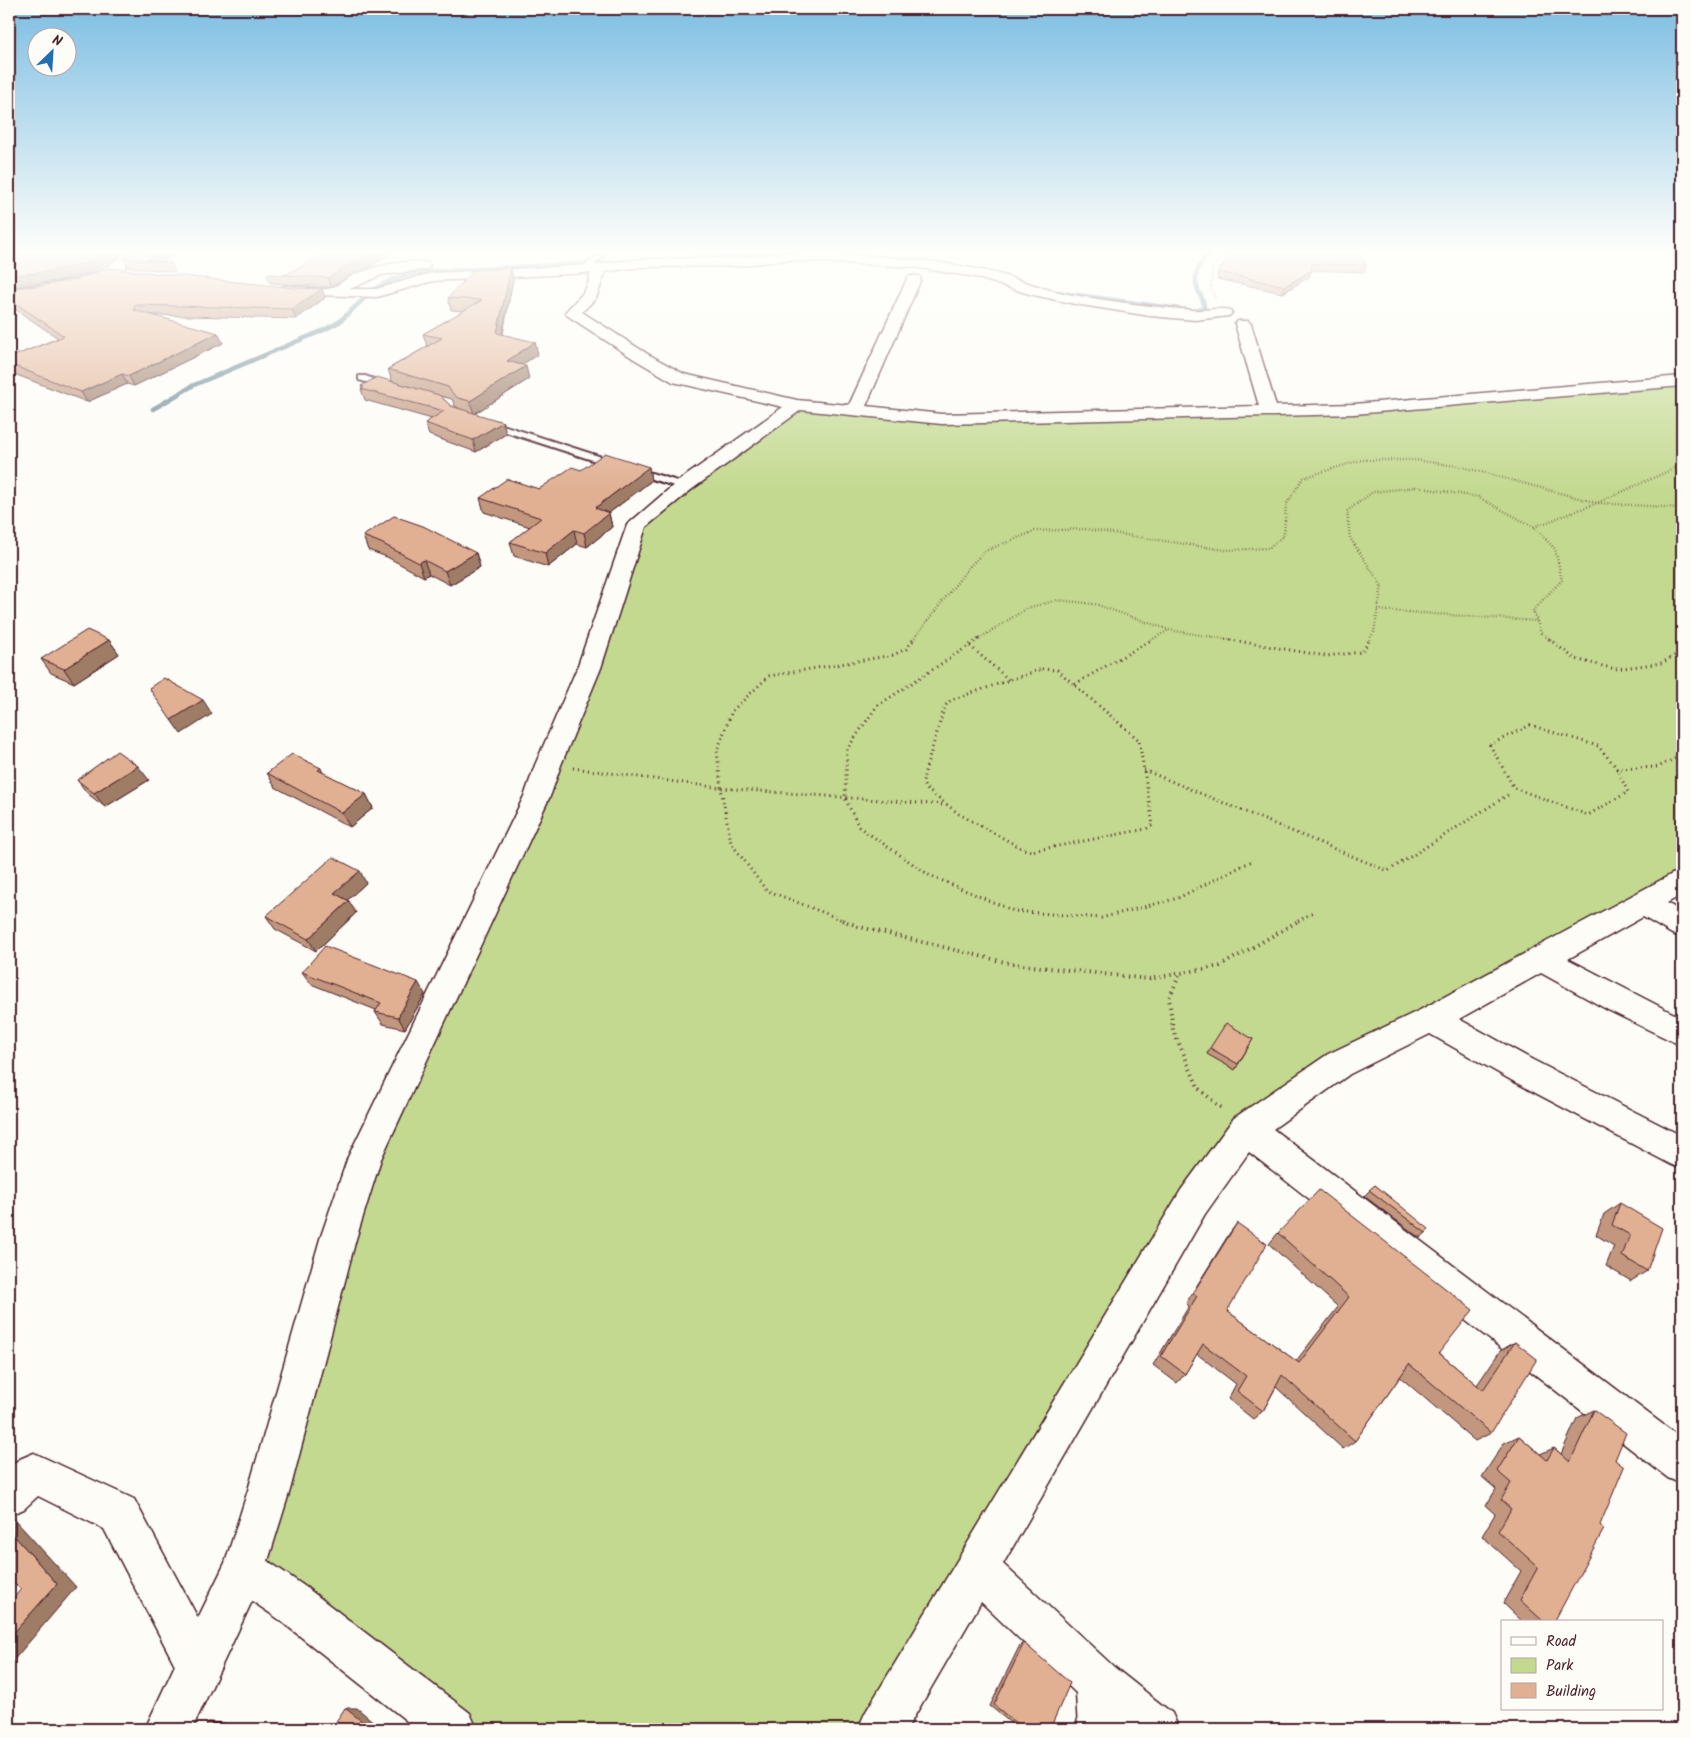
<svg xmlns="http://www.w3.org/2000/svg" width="1691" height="1738" font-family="Kalam,sans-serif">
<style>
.green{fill:#c3d98f;stroke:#867c5d}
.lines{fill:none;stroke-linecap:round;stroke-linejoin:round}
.stream{stroke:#698893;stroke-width:4.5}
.service-casing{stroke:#4a1f2b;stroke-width:4}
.minor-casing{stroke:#4a1f2b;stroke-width:3}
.tertiary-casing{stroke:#4a1f2b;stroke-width:3}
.path-far3{stroke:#4a1f2b;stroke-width:2;stroke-dasharray:0.5 2;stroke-linecap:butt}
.path-far2{stroke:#4a1f2b;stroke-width:2.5;stroke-dasharray:0.5 2.5;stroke-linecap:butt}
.path-far1{stroke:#4a1f2b;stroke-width:3;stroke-dasharray:1 4;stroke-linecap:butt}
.path{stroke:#4a1f2b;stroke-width:4;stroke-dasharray:1 4.5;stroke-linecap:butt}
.service{fill:#fdfcf7;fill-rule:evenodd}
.minor{fill:#fdfcf7;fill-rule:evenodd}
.tertiary{fill:#fdfcf7;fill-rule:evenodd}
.wall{fill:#c2977e;stroke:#4a1f2b;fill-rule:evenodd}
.shaded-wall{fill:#9e7b66;stroke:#4a1f2b}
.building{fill:#e1b092;stroke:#4a1f2b}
</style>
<rect width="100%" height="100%" fill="#fdfcf7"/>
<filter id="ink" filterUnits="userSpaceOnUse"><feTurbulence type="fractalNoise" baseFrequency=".02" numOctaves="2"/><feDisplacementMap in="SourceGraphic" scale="10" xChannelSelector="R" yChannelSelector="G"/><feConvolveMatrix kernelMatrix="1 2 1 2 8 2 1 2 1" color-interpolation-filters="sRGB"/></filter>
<g filter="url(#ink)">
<!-- green -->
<polygon class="green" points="1682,381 1682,882 1542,959 1246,1129 976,1568 881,1729 454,1729 292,1603 244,1570 338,1239 538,794 637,525 797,405 942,419 1354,409"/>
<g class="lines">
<!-- stream -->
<g class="stream">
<polyline points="882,257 955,265"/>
<polyline points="996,274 1044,289"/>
<path d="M372,291c20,-14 41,-18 65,-20l339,-17"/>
<path d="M1055,292l140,19 9,-3v-3c-1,-6 -4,-10 -6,-15 -7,-19 4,-31 19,-41"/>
<polyline points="153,409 194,385 324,330 339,322 369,294"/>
</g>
<!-- service casing -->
<g class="service-casing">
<g id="service">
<polygon points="598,256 603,257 588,270 582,270 582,266"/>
<polygon points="359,376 365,376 391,385 387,388 359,380"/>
<polygon points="487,420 617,462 619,464 617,466 611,466 484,425 484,421"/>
<polygon points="635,468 687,484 689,486 684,489 632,473 632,469"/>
</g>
</g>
<!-- minor casing -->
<g class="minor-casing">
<g id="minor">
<path d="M784,252c64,3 129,4 192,17 35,6 67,22 103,27 37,6 75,11 113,14 12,1 25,-3 37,0l3,3 -3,3 -34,4 -45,-4 -75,-12 -46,-10 -54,-17 -62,-10 -129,-7 -45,6 -98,1 -37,5 1,2 -9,24 -14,14 64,41 38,21 113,26 52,5 58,-126 2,-3h10l2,3 -55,127 76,8 317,-8 -24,-82 3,-3h10l3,3 25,82 78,-2 328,-28v10l-328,28 -412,10 -141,-14 -110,80 -45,37 -45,141 -40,97 -10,29 -170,365 -25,80 -66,251 -22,71 39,27 163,125 7,16h-60l-140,-111 -25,-17 -60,128h-47l30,-64 -71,-136 -66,-33 -14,13 -15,6v-48l11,-8 14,-6 100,46 64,119 27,-55 23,-73 72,-251 28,-82 177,-363 10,-29 42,-97 50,-143 50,-43 106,-75 -110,-25 -39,-23 -66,-43 -3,-3c11,-15 24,-20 25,-40l-157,8 -56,16 -91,-3 -5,-1 -2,-3 2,-3 5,-1c10,0 39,5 46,2 7,-3 13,-9 20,-12 19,-9 55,-18 76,-13l2,3 -2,3 -5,1 -41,5 -32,14h26l56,-16 163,-8 46,-6 98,-1z"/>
<polygon points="1682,871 1682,895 1667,903 1682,912 1682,937 1672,934 1643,917 1568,959 1682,1018 1682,1046 1608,1010 1541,973 1459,1019 1533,1060 1682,1136 1682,1169 1670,1164 1511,1080 1430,1034 1350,1074 1273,1129 1682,1439 1682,1484 1668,1478 1249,1152 1205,1214 1003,1564 1114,1667 1172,1713 1179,1729 1078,1729 1076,1693 981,1602 907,1729 858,1729 865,1713 1181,1190 1234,1118 1328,1054 1420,1010 1672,874"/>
</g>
</g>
<!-- tertiary casing -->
<g class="tertiary-casing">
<path id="tertiary" d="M129,249h14c-29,41 -88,45 -134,47v-8c44,-4 87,-6 120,-39z"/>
</g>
<!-- path-far3 -->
<polyline class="path-far3" points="1215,297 1211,289 1213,265 1232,249"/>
<!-- path-far2 -->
<g class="path-far2">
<polyline points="1534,527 1597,503 1682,465"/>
<polyline points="1378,610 1537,621"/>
<polyline points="913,640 969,567 985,551 1035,531 1085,529 1225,550 1269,548 1284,535 1286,505 1303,478 1361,460 1415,460 1463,467 1597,503 1682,508"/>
<polyline points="977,640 1027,608 1058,600 1095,604 1169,630 1232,640"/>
<polyline points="1151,640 1169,630"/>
<polyline points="1369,640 1374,632 1382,586 1350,538 1347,511 1373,492 1416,487 1478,497 1534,527 1555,549 1562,580 1533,610 1541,633 1551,640"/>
</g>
<!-- path-far1 -->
<g class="path-far1">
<polyline points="979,639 877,706 847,749 845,798 859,827 929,875 1014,911 1101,918 1178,898 1252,861"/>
<polyline points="1225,639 1326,656 1362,652 1370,639"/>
<polyline points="1549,639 1575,659 1615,669 1662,663 1682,651"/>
<polyline points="970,646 1009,680"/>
<polygon points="1042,669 1057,670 1139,740 1153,825 1146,829 1032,851 1023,849 959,814 925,788 923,783 924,775 945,706 951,700"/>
<polyline points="1075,684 1153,639"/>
<polygon points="1530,725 1598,746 1616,767 1628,792 1588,815 1514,788 1490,745"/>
<polyline points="573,768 721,788 945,805"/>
<polyline points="1616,769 1658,767 1682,755"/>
<polyline points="1144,770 1388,871 1511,793"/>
<polyline points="845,921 766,890 731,843 721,788 717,751 732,711 769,676 893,655 906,649 914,639"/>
<polyline points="1298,921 1312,913"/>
</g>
<!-- path -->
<g class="path">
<polyline points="842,920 860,927 1013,964 1149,979 1220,966 1300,920"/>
<polyline points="1179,976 1169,998 1173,1030 1199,1089 1224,1110"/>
</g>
<!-- service -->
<use href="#service" class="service"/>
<!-- minor -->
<use href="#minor" class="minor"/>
<!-- tertiary -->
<use href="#tertiary" class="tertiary"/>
</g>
<!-- wall -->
<g class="wall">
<polygon points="132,249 182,249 162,262 171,263 175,272 128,267 124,258"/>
<polygon points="1234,249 1366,265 1364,272 1311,270 1309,277 1283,293 1217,279 1218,272"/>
<path d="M511,268l2,11 -10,55 35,20 -17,11 8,14 -55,35 29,8 3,12 -30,18 -47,-17 -4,-12 7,-4 -67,-19 -4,-11 1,-1 -1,-2 31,-5 -4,-12 40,-23h-1l-4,-12 41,-23 -13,-1 -3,-12zM440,396l12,3 3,7 5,3 -9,-3z"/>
<polygon points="366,270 352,274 331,287 270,283 267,274 285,275"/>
<polygon points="9,288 322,289 325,298 296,319 153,315 223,343 134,386 127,384 87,402 9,372 9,358 58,338 12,307 9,308"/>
<polygon points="649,467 651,481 609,513 612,527 587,547 577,544 548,567 514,556 510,542 530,527 484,512 480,498 539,489 581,470"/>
<polygon points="363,536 476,553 480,567 450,585 429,574 424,577 387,557 368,550"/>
<polygon points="109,640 119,654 74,683 51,673 41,659"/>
<polygon points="321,768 323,773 366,794 373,808 350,827 275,787 267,773"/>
<polygon points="77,780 149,780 105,807 88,794"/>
<polygon points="366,883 347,900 356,913 316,951 275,929 266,916"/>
<polygon points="302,972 425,994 405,1029 383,1024 375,1012 376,1010 311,984"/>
<polygon points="1253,1039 1235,1070 1207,1054 1210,1048"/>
<polygon points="1375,1185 1426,1233 1420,1238 1364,1196"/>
<polygon points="1620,1203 1647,1271 1631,1281 1606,1266 1614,1246 1596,1235 1604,1214"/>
<polygon points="1237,1223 1227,1311 1296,1361 1338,1307 1269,1244 1278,1233 1439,1353 1477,1385 1500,1351 1515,1342 1491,1433 1475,1441 1400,1377 1355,1441 1343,1449 1276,1387 1263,1411 1253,1419 1228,1399 1236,1384 1197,1354 1185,1374 1177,1383 1153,1365 1189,1306 1186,1303 1229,1234"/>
<polygon points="1594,1410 1615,1460 1554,1622 1523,1622 1503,1603 1521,1571 1482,1536 1495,1514 1486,1506 1496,1489 1482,1477 1504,1443 1519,1436 1540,1454 1554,1448 1561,1454 1577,1418"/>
<polygon points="1024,1643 1050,1729 1018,1729 990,1706 1020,1645"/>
</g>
<!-- shaded-wall -->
<g class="shaded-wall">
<polygon points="111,249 127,249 115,258 87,273 57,281 9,287 9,276"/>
<polygon points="164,249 182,249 162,262 147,260"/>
<polygon points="380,249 396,249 366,270 352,274 331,287 328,278 349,265"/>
<polygon points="511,268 513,279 500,345 497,333"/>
<polygon points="1312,270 1309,277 1283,293 1285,286"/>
<polygon points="322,289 325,298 296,319 292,309"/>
<polygon points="9,302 12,307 9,308"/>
<polygon points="218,333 223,343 134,386 129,376"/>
<polygon points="535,342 538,354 510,373 507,361"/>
<polygon points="526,366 529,379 474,414 470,401"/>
<polygon points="122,374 127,384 87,402 81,392"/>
<polygon points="503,422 506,434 476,452 473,440"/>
<polygon points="649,467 651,481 609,513 612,527 587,547 584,533 595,508"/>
<polygon points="574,530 577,544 548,567 545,553"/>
<polygon points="476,553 480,567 450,585 445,571"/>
<polygon points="424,560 429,574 424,577 419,563"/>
<polygon points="109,640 119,654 74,683 64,669"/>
<polygon points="203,700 212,714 181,734 171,720"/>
<polygon points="138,766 149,780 105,807 94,793"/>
<polygon points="366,794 373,808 350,827 342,813"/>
<polygon points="360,871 366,883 341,906 334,893"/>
<polygon points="349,901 356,913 316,951 308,939"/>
<polygon points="418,982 425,994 405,1029 398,1017"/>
<polygon points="9,1518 15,1520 76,1587 12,1662 9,1661 9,1638 57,1584 9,1530"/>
<polygon points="345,1708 357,1708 376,1724 373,1729 361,1729"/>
<polygon points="208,1722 224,1723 233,1729 218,1729"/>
</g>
<!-- building -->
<g class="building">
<polygon points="9,249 111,249 83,264 52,271 9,276"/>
<polygon points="132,249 164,249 147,260 171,263 124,258"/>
<polygon points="334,249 380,249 363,260 349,265 328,278 267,274 285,275"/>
<polygon points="1234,249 1356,249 1366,265 1311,264 1312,270 1285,286 1218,272"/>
<polygon points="108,268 294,288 322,289 292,309 135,305 134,310 218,333 129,376 122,374 81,392 9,364 9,358 64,336 9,299 9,288 40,286 78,279"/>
<polygon points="511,268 497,333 535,342 507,361 526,366 470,401 458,398 452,393 448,387 388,369 442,338 423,334 482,300 448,298 474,270"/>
<polygon points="377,377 439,395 451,406 503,422 473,440 425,423 444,411 361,389 364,387 361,386"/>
<polygon points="605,453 649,467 595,508 609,513 584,533 574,530 545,553 510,542 541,518 480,498 507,479 539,489 572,467 581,470"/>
<polygon points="394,516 423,526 476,553 445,571 424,560 419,563 381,543 363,536"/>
<polygon points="87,630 109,640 64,669 41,659"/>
<polygon points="164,678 203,700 171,720 149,688"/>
<polygon points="117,751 138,766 94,793 77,780"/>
<polygon points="292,754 321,768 318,770 366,794 342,813 267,773"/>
<polygon points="333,857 360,871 334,893 349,901 308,939 266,916"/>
<polygon points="325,946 418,982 398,1017 375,1012 381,1003 302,972"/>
<polygon points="1226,1023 1253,1039 1238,1064 1210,1048"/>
<polygon points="1375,1185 1429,1229 1426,1233 1369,1190"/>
<polygon points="1319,1190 1473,1310 1439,1353 1483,1390 1515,1342 1537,1359 1491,1433 1409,1364 1355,1441 1282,1375 1263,1411 1237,1391 1246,1376 1203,1344 1185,1374 1161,1356 1197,1296 1193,1293 1237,1223 1267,1244 1227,1311 1299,1363 1349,1297 1278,1233"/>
<polygon points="1620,1203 1662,1228 1647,1271 1622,1256 1630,1235 1612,1225"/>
<polygon points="1594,1410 1626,1433 1615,1460 1624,1467 1600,1525 1604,1529 1554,1622 1544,1622 1520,1600 1538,1567 1498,1531 1511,1509 1501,1500 1511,1483 1497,1471 1519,1436 1547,1460 1554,1448 1570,1462"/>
<polygon points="9,1530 57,1584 9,1638 9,1604 21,1589 9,1580"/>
<polygon points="1024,1643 1070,1683 1050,1729 1023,1729 994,1705"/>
<polygon points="345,1708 364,1723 361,1729 331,1729"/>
<polygon points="208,1722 218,1729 204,1729"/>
</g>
</g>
<!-- sky -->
<linearGradient id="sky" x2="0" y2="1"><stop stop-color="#7dbee2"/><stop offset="0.51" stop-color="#fefefb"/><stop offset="1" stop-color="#fefefb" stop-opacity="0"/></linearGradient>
<rect width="1691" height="492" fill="url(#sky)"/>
<!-- margin -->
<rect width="1691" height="1738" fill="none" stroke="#fdfcf7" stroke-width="30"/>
<rect x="15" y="15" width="1661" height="1708" fill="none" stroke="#4a1f2b" stroke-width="2" filter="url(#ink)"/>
<!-- legend -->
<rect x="1501" y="1620" width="162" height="90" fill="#fdfcf7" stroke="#b5a4a5"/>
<rect x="1511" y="1637" width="25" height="8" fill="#fdfcf7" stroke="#b5a4a5"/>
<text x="1546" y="1646" font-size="15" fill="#4a1f2b">Road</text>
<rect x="1511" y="1658" width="25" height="15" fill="#c3d98f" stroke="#b5a4a5"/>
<text x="1546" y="1670" font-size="15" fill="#4a1f2b">Park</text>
<rect x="1511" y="1683" width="25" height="15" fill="#e1b092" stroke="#b5a4a5"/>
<text x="1546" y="1696" font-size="15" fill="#4a1f2b">Building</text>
<!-- north arrow -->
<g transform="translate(52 52) rotate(25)"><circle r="24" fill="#fdfcf7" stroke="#b5a4a5"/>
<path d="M0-4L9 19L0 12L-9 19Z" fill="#1f6fb2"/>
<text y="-8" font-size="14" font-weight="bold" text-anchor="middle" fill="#4a1f2b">N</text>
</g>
</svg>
